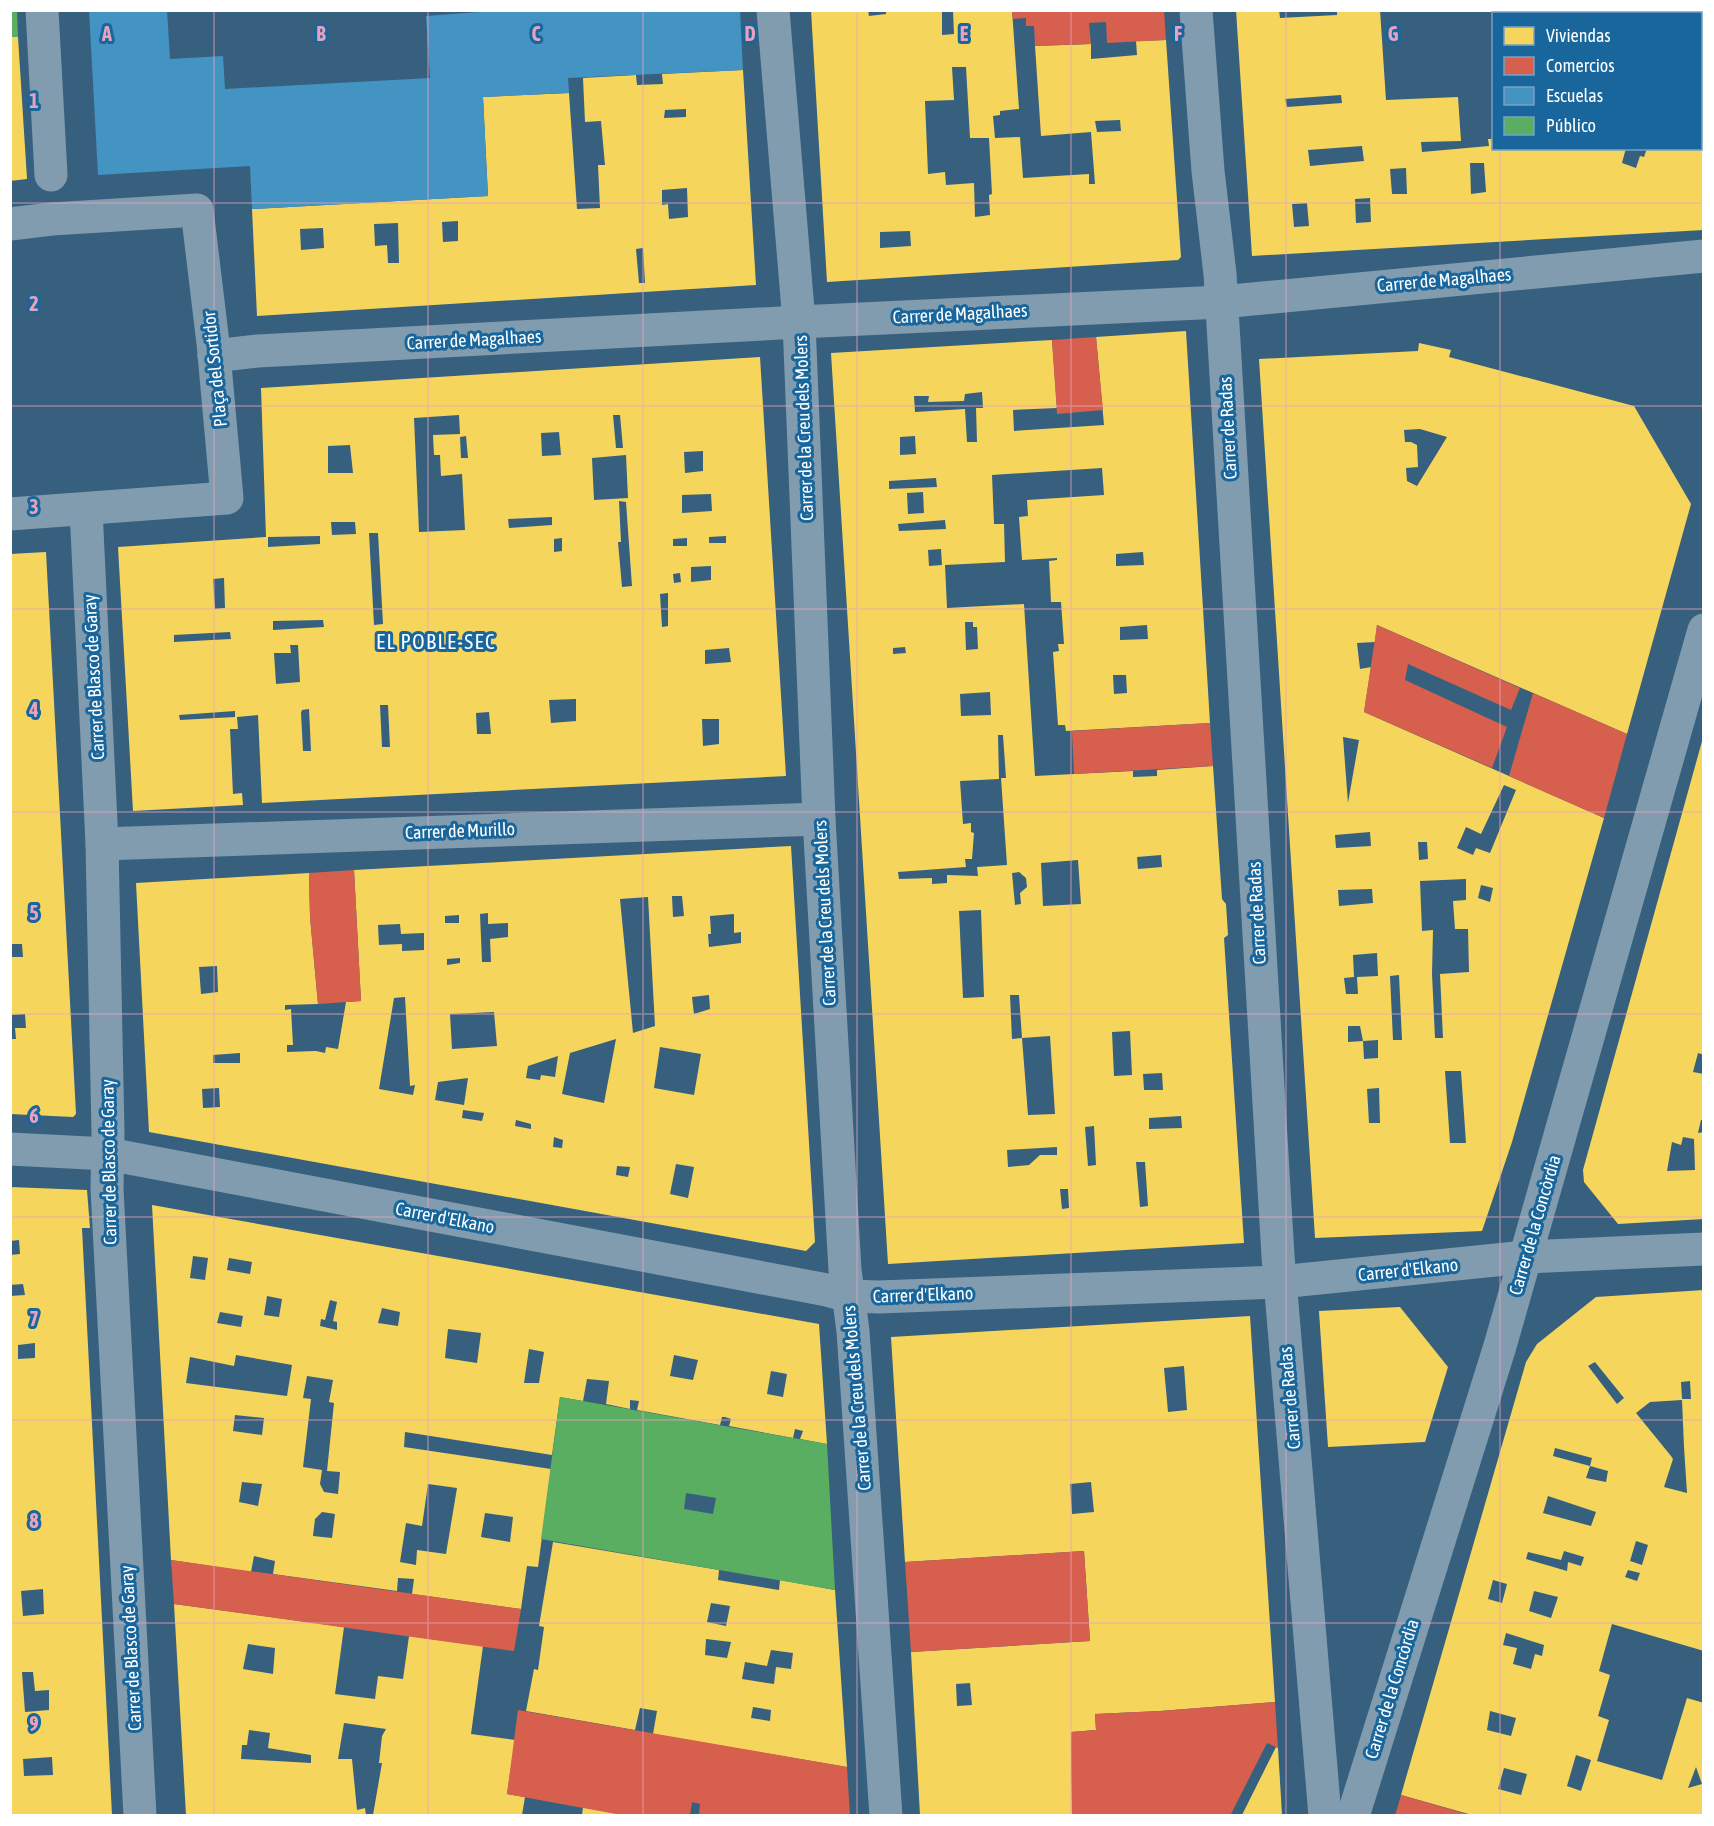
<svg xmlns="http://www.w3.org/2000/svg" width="1714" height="1826" font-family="'Asap Condensed',sans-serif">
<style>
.homes{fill:#f6d55c;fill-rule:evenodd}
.shops{fill:#d6604d}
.schools{fill:#4393c3}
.public{fill:#5aae61;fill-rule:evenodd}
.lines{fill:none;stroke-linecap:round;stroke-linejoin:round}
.street{stroke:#819caf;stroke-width:33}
.grid{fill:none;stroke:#e7a3bd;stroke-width:1.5;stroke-opacity:0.55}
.labels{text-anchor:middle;stroke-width:6;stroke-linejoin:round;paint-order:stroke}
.street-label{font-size:18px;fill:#fff;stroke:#18669c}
.quarter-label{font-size:21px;letter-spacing:1.5px;fill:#fff;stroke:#18669c}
.grid-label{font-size:20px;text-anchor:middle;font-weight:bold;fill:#e7a3bd;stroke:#18669c;stroke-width:6;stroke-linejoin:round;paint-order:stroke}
</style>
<rect width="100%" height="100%" fill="#36607e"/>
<!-- homes -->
<g class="homes">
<path d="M811,10h57l1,6 17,-2v-4h56v25l12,-1 -1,-24h59l7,99 -19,2v4l-7,1 2,22 25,-1 3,41 66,-4v10h6l-4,-52 -50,4 -6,-90 56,-2v15l46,-4 -1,-14 30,-1 15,217 -3,3 -351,22zM952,67h14l4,71h19l3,56 -3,1 1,20 -15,2 -1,-34 -28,2 -1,-13 -17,2 -3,-73 29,-1zM1120,120l1,11 -24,1 -2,-11zM910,231l1,15 -31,2v-16z"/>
<path d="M1236,10h43l1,8 57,-3v-5h43l6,90 72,-3 3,44 -40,1 1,10 67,-6 -1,-7h6v9h132l-4,15 14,5 4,-12 4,1 3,-9h57v82l-452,26zM1341,95l1,8 -55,4 -2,-8zM1362,146l2,15 -54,5 -2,-16zM1470,163h14l2,29 -15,2zM1406,168l1,26h-15l-2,-25zM1370,198l1,24 -15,1 -1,-24zM1307,203l2,23 -15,1 -2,-23z"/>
<polygon points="1497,10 1704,10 1704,15 1690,11 1689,14 1497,14"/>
<polygon points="10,37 18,37 27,179 10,181"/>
<polygon points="1704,41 1704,135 1701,142 1701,49"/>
<path d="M743,70l13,215 -499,31 -5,-107 236,-13 -5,-99 86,-4 8,116 23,-1 -2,-43h7l-4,-44 -16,1 -2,-44 53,-3 1,10 26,-1 -1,-10zM686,109v8l-22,1 1,-8zM687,188l1,29 -19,2 -1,-15 -6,1v-15zM458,221v20l-15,1 -1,-20zM398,223l1,40h-11l-1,-18 -12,1 -1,-22zM323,228l1,20 -23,2 -1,-21zM643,248l2,35h-6l-3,-34z"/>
<path d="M1186,331l24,392 -144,8 -1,-6h-7l-5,-73 6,-1 -1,-7h6l-3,-42h-10l-2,-41 8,-1v-2l-35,2 -3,-43 9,-1 -1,-16 77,-5 -2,-27 -110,7 2,49h10l1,38 -60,3 2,43 77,-4 11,172 98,-5v6l24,-1v-6l56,-4 9,133 4,5 2,31 -4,3 20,305 -356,21 -57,-911 221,-13 5,68 -44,2 1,21 90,-6 -8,-88zM982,392l1,16h-7l1,34h-10l-2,-33 -50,3 -1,-16h15l-1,6 36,-1 1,-7zM915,436l1,18 -16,1v-18zM936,478l1,9 -48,2v-8zM923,492l1,21 -16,1 -1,-21zM945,520l1,9 -47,2 -1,-7zM941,549l1,16 -13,1 -1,-16zM1143,552l1,13 -28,1v-12zM965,622h8v5h4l1,22 -12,1zM1147,625l1,14 -28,1v-13zM905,647l1,6 -13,1v-6zM1113,675h13l1,18 -13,1zM990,692l1,23 -30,1 -1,-22zM998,735h5l3,43h-5l6,87 -30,2 1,9 -31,-1v8l-15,1v-6l-33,1 -1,-7 68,-5 -1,-8h7l2,-26 -3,-1v-9l-8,1 -3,-43 39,-2zM1161,855l1,12 -24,2 -1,-12zM1078,860l3,44 -38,2 -2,-43zM1019,872l7,6 1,9 -7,6 1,11 -6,1 -3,-32zM981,910l3,87 -21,1 -4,-87zM1010,995h9l3,43 28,-2 5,78 -27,1 -6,-77 -10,1zM1130,1031l2,44 -18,1 -2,-44zM1162,1073l1,17h-19l-1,-16zM1181,1116l1,12 -33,1v-11zM1094,1126l2,39 -8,1 -3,-39zM1057,1147v8h-17l-11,10 -21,2 -1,-17zM1136,1162h9l3,44 -8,1zM1060,1189h8l1,19 -7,1z"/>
<path d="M1419,343l32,7 -2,7 185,49 57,98 -64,230 -250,-109 -2,17 -18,1 3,26 11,-2 -7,45 240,106 -92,324 -30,89 -167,7 -56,-879 159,-8zM1420,429l27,8 -30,49 -10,-5 -1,-13 12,-1 -1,-22 -6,-3h-6l-1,-12zM1343,737l16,3 -11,63zM1504,785l12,5 -26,63 -14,-5 -3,7 -16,-7 9,-21 15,7zM1370,832l1,14 -35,2 -1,-13zM1418,842h9l1,17 -9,1zM1466,879v21l-13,1 2,28h13l1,43 -29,2 3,64h-8l-3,-64 1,-44 -11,1 -2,-50zM1481,885l12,3 -3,14 -12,-4zM1372,889l1,14 -34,3 -1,-16zM1377,953l1,23 -21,1 1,17h-12l-2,-16 10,-1 -1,-22zM1399,975l3,65h-9l-3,-64zM1348,1026h12l3,15 15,-1v18l-14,1 -1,-18 -15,1zM1445,1071h16l5,72h-16zM1379,1088l1,35h-11l-2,-34z"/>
<path d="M760,357l26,419 -524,27 -4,-88 -21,2 1,12h-8l3,65 9,-1 1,12 -110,6 -15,-264 148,-10 -5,-149zM459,415l1,19 -27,1 1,20h6l1,21 21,-2 3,56 -46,2 -5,-114zM613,415h7l3,33h-7zM559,432l2,23 -19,1 -1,-23zM466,436l2,22h-7l-1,-21zM350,445l3,28h-25v-27zM703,451v20l-18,2 -1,-21zM626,455l2,43 -34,2 -2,-42zM711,494l1,17 -30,2v-18zM619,501l7,1 6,84 -10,1 -4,-45h3zM552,517v8l-43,3 -1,-9zM331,522h24l1,12 -24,1zM369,533h9l5,91 -9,1zM320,536v8l-52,3v-10zM726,536v7h-17v-6zM562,538v13l-8,1v-13zM687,538v8h-14v-7zM711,566v14l-20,2v-15zM680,573l1,9 -7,1 -1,-9zM224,578l1,30 -10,1 -2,-30zM668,593v33l-6,1 -2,-33zM323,620l1,7 -51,3v-9zM230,632l1,7 -57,3v-7zM290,645h8l2,37 -24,2 -2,-31h17zM729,648l2,14 -26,2v-14zM576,699v22l-25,2 -2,-23zM380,705h8l2,42h-8zM309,709l2,42h-8l-2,-38 1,-3zM235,711v6l-55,3 -1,-5zM489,712l2,22h-14l-1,-21zM702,719h17v25l-16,2z"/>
<polygon points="46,552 76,1114 73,1117 10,1114 10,1039 16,1039 15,1028 26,1028 25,1014 10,1015 10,957 23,957 22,944 10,944 10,554"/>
<path d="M1704,734v321l-6,-2 -5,19 11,2v46h-3l-3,13 6,-1v87l-86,5 -34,-42 -1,-12zM1683,1137l11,2 1,31 -28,1 5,-29 9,3z"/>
<path d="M791,846l24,396 -9,9 -657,-119 -13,-249 173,-10 1,44 8,87 -33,1v5l6,-1 2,36h-6v7l29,-1 9,2 1,-6 12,2 8,-47 15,-1 -7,-131zM672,896h10l2,20 -11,1zM648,897l7,129 -22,7 -13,-134zM488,913v11l20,-1v14l-18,2 1,23h-9l-2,-48zM734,914v19l7,-1v11l-32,4 -1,-13h3l-1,-18zM459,915v8h-14v-7zM400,924l1,10 23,-1v17l-22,1v-7l-23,1 -1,-20zM460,958v5l-13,2v-6zM217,966l1,26 -17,2 -2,-27zM709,995l1,14 -16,5 -2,-17zM405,997l5,89 5,-1 -2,10 -34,-6 15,-91zM494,1012l3,34 -45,3 -2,-35zM616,1039l-12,64 -42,-9 8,-41zM660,1047l41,7 -7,41 -40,-7zM240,1053v10h-27v-8zM558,1056l-3,21 -14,-2 -1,5 -14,-2 2,-12zM468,1078l-4,27 -29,-5 3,-18zM219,1088l1,19 -17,1 -1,-19zM463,1110l21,3 -2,8 -20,-3zM516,1120l15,4v5l-16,-3zM554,1137l9,3 -1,8 -9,-1zM676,1164l18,3 -6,31 -18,-4zM617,1166l13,1 -2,10 -12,-2z"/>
<path d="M10,1187l77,3 3,38h-8l30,587h-102v-519l15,-1 -2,-11 -13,1v-30l10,-1 -1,-14 -9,1zM35,1343v15l-17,1v-14zM43,1589l1,25 -21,2 -2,-25zM22,1672h11l2,19 14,-1v20l-24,2zM52,1757l1,18 -29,1 -1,-17z"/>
<path d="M152,1205l667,119 8,120 -27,-5 3,-8 -8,-2 -2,9 -64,-12 2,-7 -6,-2h-3l-2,8 -83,-15 2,-9 -9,-1v9l-24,-5 3,-23 -22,-2 -4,22 -23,-4 -8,58 -147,-23 -1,15 147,22 -13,98 -11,-1 -6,43 -109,-15 2,-15 -16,-1 -1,13 -124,-17 2,-13 -21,-5 -3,16 -80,-12zM193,1256l15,2 -3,22 -15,-2zM229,1258l23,4 -2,12 -23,-4zM267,1296l15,3 -3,18 -15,-2zM330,1300l7,2 -4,19 4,1v8l-17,-4 1,-7 4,1zM382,1308l18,4 -2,14 -20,-3zM220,1312l23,4 -2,11 -24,-4zM448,1329l33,4 -4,30 -32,-5zM529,1349l15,3 -5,31h-15zM236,1355l56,10 -5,31 -101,-13 4,-26 44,9zM674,1355l24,5 -5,20 -23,-4zM771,1371l16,3 -4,23 -16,-3zM307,1376l26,4 -4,22 5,1 -7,68 13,1 -2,22 -14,-2 -4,-8 2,-14 -19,-3 8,-68 -8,-1zM235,1415l29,3 -2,17 -29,-4zM242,1482l20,2 -4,22 -19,-4zM428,1484l29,4 -11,66 -29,-4 -1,15 -16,-3 6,-39 16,3zM322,1512l13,2 -3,24 -19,-2 2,-17zM485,1513l28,4 -3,25 -29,-5z"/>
<path d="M1704,1290v361l-92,-27 -13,47 11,4 -12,41 11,4 -12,41 65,19 25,-82 17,5v112h-232l-71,-20 125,-433 11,-18 59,-47zM1595,1362l29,36 -7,6 -29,-38zM1690,1381l1,18h-9l-1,-17zM1682,1400l2,47 3,46 -23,-6 9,-28 -2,-3 -35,-43 14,-11zM1555,1448l37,10 -2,8 18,5 -2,11 -20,-4 4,-12 -37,-10zM1548,1496l48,16 -5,14 -48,-13zM1636,1541l12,4 -6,20 -12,-4zM1564,1551l20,6 -3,9 -13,-4 -1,9 -41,-12 2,-7 33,8zM1628,1570l12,3 -3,8 -12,-4zM1493,1580l14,4 -5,19 -14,-4zM1534,1591l24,6 -7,21 -22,-7zM1506,1633l38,12 -2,11 -7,-2 -4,15 -18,-5 4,-16 -14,-3zM1490,1711l26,7 -5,18 -24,-6zM1576,1755l15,5 -10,31 -14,-5zM1696,1767l6,17 -14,4zM1504,1768l23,6 -6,21 -23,-6z"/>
<polygon points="1400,1307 1448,1367 1425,1442 1328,1447 1319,1311"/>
<path d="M1250,1316l25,386 -115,9 -65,3 1,16 -25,2 1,83h-152l-9,-163 179,-11 -6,-90 -179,11 -14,-225zM1184,1366l3,44 -19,2 -4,-44zM1091,1482l3,30 -22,2 -2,-30zM970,1683l2,22 -15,1 -1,-22z"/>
<path d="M553,1542l166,28 -1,10 61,10 1,-10 55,10 12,177 -194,-33 4,-23 -17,-3 -5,22 -109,-19 8,-42 4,1 6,-43 -5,-1zM711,1603l19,3 -4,20 -19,-4zM706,1639l25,3 -4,16 -22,-3zM771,1650l22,3 -2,16 -15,-2 -2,17 -32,-5 3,-17 22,4zM753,1707l18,3 -1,11 -19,-3z"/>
<path d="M174,1604l170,23 -9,67 40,5 3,-23 25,3 6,-43 74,10 -12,88 44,6 -8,54 18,3 -3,18h-149l9,-52h-3l3,-27 4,-7 -42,-6 -6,36h14l5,51 8,-2 1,7h-180zM248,1644l27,4 -2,26 -30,-5zM249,1730l21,3 -2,15 43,7v8l-70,-4 1,-14h5z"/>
<polygon points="1276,1747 1278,1748 1282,1815 1242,1815"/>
<polygon points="583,1807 621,1814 621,1815 582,1815"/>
</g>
<!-- shops -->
<g class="shops">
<polygon points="1012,10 1164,10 1166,40 1107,43 1106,22 1089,23 1091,44 1035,46 1034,26 1026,26 1026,18 1013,19"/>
<polygon points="1096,337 1103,410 1057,414 1052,340"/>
<polygon points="1377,625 1520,688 1511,710 1408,664 1405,680 1507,727 1492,768 1364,712"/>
<polygon points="1533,693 1627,734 1604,818 1509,776"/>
<polygon points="1210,723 1213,766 1074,774 1072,731"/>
<polygon points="354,870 361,1001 318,1004 310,917 309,873"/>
<polygon points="1084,1551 1090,1641 911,1652 905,1562"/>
<polygon points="171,1560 521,1609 514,1651 174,1604"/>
<polygon points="1275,1702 1278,1748 1267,1743 1230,1816 1072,1816 1071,1732 1096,1730 1095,1714 1160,1711"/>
<polygon points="518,1710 847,1767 850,1816 704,1816 699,1814 700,1804 692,1802 690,1816 627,1816 507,1794"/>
<polygon points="1401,1795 1470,1815 1470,1816 1395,1816"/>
</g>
<!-- schools -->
<polygon class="schools" points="89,10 167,10 170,59 223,56 225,89 430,78 426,16 506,10 740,10 743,70 568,78 569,93 483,97 488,196 252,209 250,166 98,175"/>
<!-- public -->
<g class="public">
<polygon points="10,10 17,10 18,37 10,37"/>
<path d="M560,1397l267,47 8,146 -294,-51zM686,1493l30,5 -3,16 -29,-5z"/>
</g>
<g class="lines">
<!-- street -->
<g class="street">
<polyline points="42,10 51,175"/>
<polyline points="773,10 799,322 819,819 845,1270 853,1331 886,1816"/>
<polyline points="1196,10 1208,171 1220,274 1278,1256 1325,1816"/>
<polyline points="10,224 52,219 197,210 213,343 227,498 10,514"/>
<polyline points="214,356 258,351 799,322 1221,302 1704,256"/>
<polyline points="86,509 102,844 108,1133 107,1189 140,1816"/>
<polyline points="102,844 819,819"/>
<polyline points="10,1149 108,1154 827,1290 849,1296 879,1297 1280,1282 1526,1257 1704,1249"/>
<polyline points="1353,1816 1500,1346 1704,630"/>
</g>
</g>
<!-- grid -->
<path class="grid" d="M214,10v1806M428,10v1806M643,10v1806M857,10v1806M1071,10v1806M1286,10v1806M1500,10v4M1500,148v1668M10,203h1694M10,406h1694M10,609h1694M10,812h1694M10,1014h1694M10,1217h1694M10,1420h1694M10,1623h1694"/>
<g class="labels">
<!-- street labels -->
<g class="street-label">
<text transform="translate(1444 280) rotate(-5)" y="6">Carrer de Magalhaes</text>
<text transform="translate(960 314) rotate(-3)" y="6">Carrer de Magalhaes</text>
<text transform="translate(474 340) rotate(-3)" y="6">Carrer de Magalhaes</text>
<text transform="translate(215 369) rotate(-96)" y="6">Plaça del Sortidor</text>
<text transform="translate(804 428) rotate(-92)" y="6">Carrer de la Creu dels Molers</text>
<text transform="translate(1228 428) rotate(-93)" y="6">Carrer de Radas</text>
<text transform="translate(94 677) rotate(-93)" y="6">Carrer de Blasco de Garay</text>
<text transform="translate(460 831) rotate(-2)" y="6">Carrer de Murillo</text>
<text transform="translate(825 913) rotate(-93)" y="6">Carrer de la Creu dels Molers</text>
<text transform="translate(1257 913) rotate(-93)" y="6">Carrer de Radas</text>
<text transform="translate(109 1162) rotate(-91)" y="6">Carrer de Blasco de Garay</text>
<text transform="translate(445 1218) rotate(11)" y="6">Carrer d'Elkano</text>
<text transform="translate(1535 1225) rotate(-74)" y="6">Carrer de la Concòrdia</text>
<text transform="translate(1408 1270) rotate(-6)" y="6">Carrer d'Elkano</text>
<text transform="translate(923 1295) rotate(-2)" y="6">Carrer d'Elkano</text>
<text transform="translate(857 1398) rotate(-95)" y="6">Carrer de la Creu dels Molers</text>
<text transform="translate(1290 1398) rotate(-95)" y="6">Carrer de Radas</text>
<text transform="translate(131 1648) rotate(-93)" y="6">Carrer de Blasco de Garay</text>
<text transform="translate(1392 1689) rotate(-73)" y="6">Carrer de la Concòrdia</text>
</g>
<!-- quarter labels -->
<g class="quarter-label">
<text x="436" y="649">EL POBLE-SEC</text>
</g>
</g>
<g class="grid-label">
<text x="107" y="41">A</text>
<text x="321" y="41">B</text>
<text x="536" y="41">C</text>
<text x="750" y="41">D</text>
<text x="964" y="41">E</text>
<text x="1178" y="41">F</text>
<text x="1393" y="41">G</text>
<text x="34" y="108">1</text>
<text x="34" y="311">2</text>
<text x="34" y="514">3</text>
<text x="34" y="717">4</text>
<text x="34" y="920">5</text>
<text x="34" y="1123">6</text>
<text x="34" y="1326">7</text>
<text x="34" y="1528">8</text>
<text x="34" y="1731">9</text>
</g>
<!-- border -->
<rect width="1714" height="1826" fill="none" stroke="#ffffff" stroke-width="24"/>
<!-- legend -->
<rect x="1492" y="12" width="210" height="138" fill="#18669c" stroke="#74a3c4" stroke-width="1.5"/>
<rect x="1504" y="27" width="30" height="18" fill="#f6d55c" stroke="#74a3c4" stroke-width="1.5"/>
<text x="1546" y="42" font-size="18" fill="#ffffff">Viviendas</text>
<rect x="1504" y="57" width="30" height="18" fill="#d6604d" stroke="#74a3c4" stroke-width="1.5"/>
<text x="1546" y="72" font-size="18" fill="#ffffff">Comercios</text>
<rect x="1504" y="87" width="30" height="18" fill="#4393c3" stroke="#74a3c4" stroke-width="1.5"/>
<text x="1546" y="102" font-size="18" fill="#ffffff">Escuelas</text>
<rect x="1504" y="117" width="30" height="18" fill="#5aae61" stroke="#74a3c4" stroke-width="1.5"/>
<text x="1546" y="132" font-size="18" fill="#ffffff">Público</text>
</svg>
